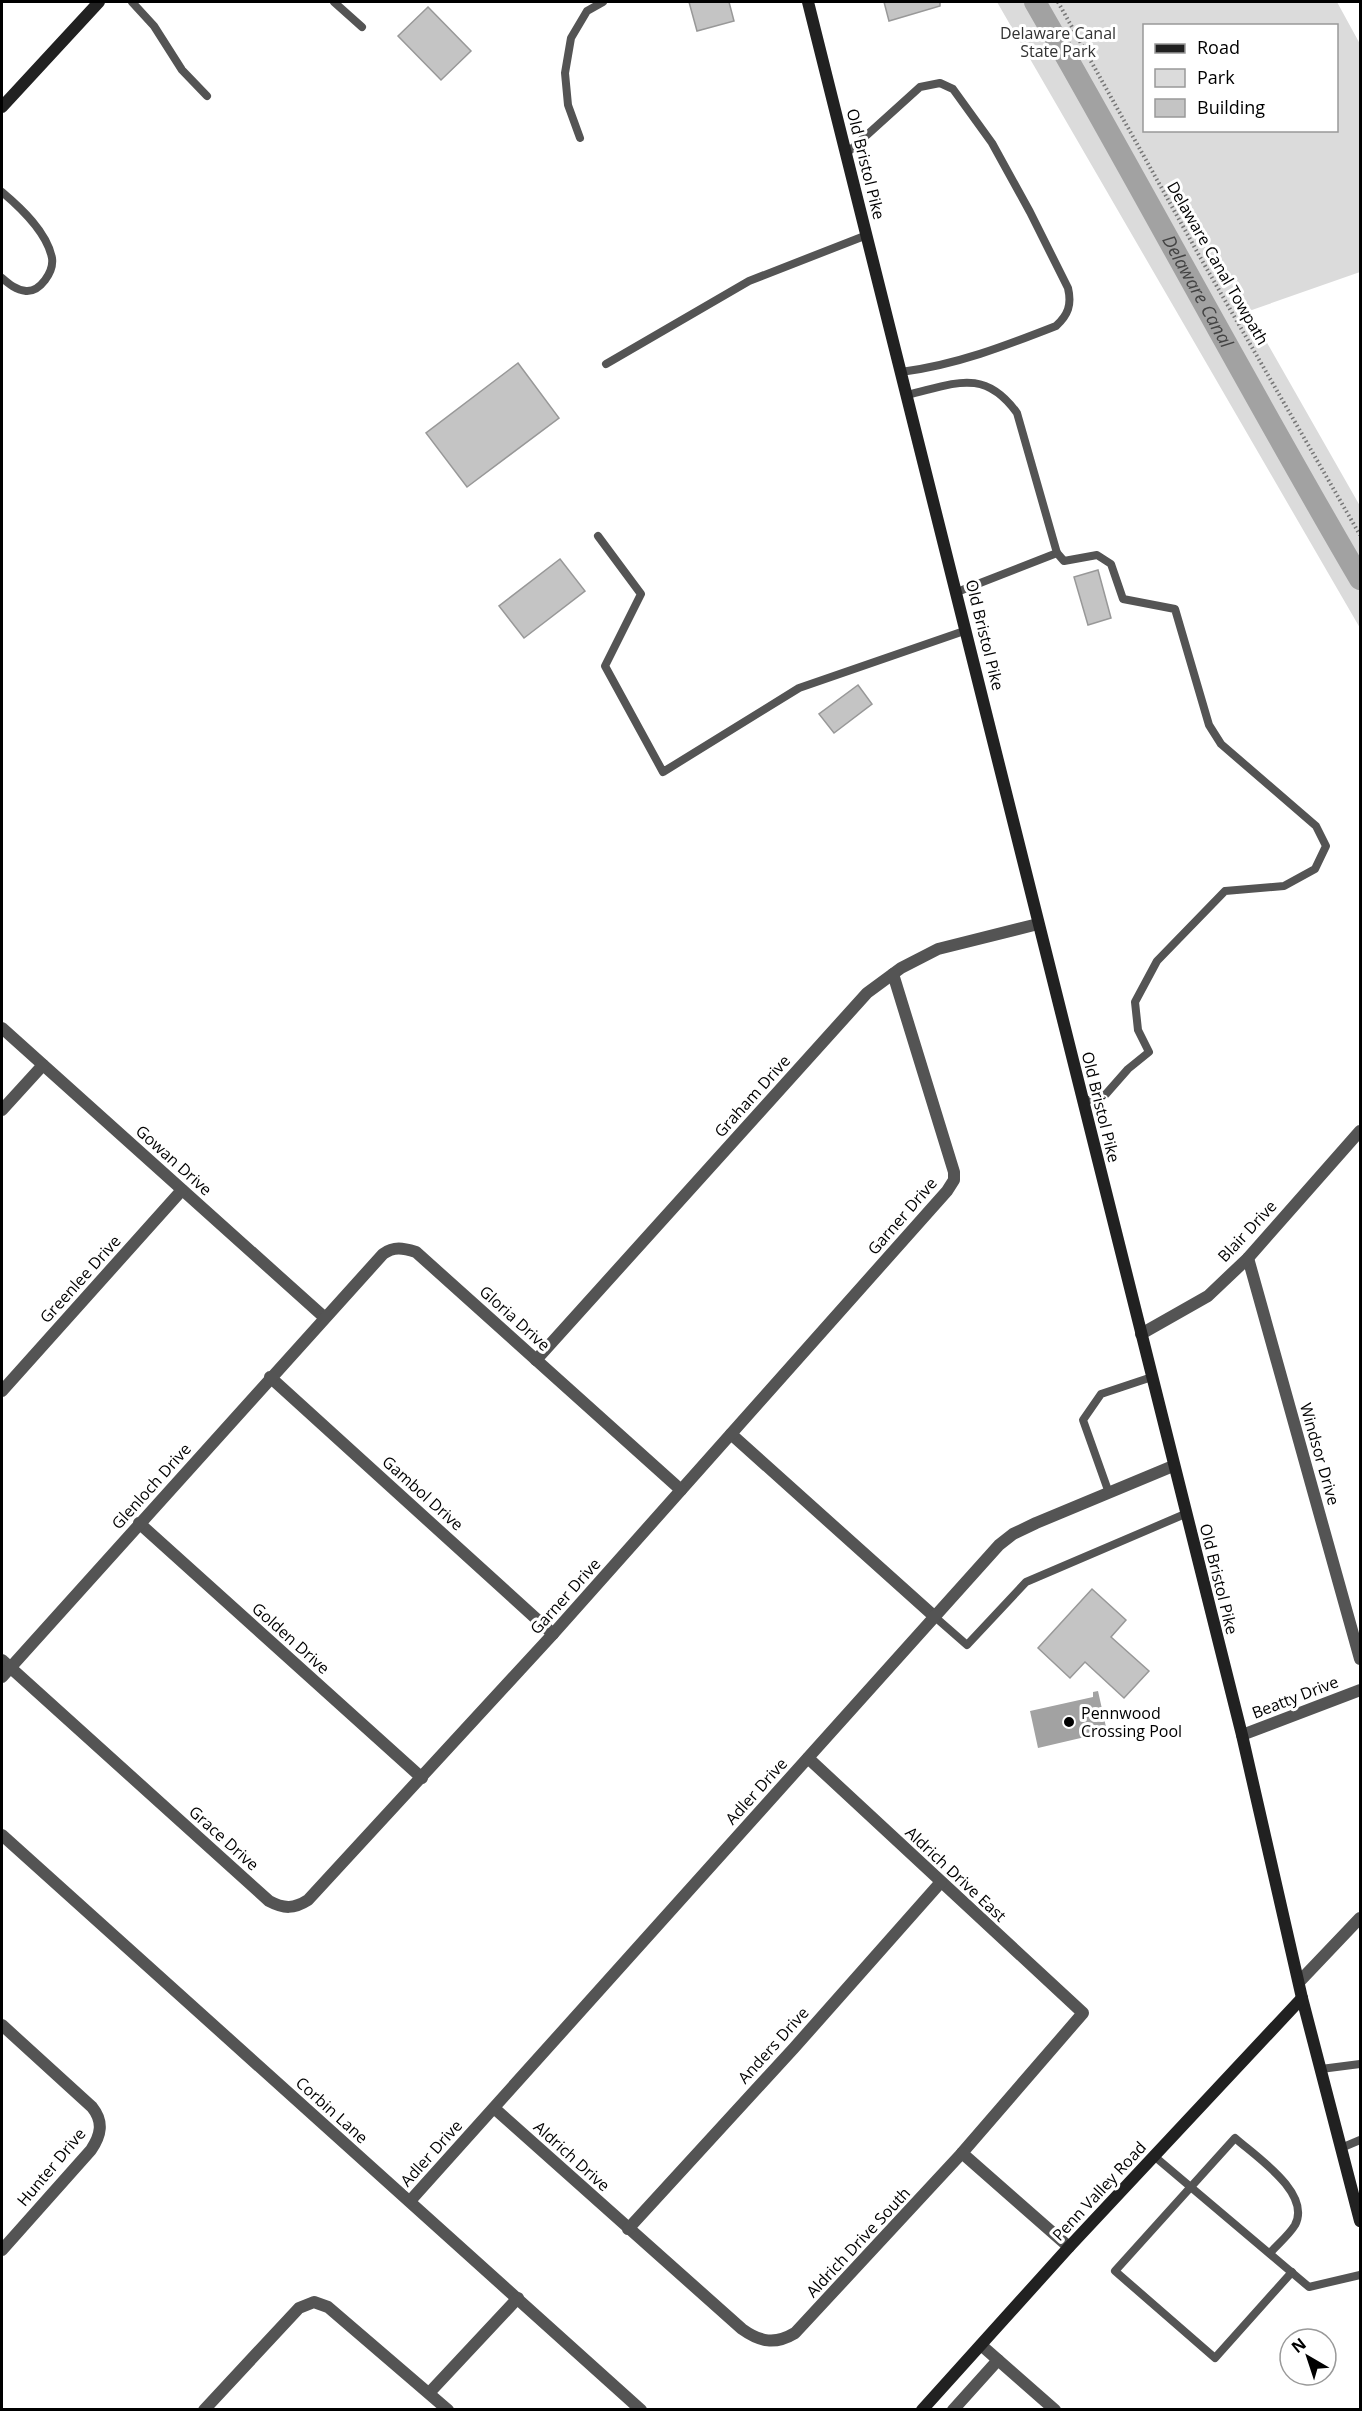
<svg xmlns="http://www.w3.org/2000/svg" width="1362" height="2411" font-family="'Open Sans',sans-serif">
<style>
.green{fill:#dbdbdb;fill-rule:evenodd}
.water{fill:#a2a2a2}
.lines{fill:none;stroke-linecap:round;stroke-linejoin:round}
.canal{stroke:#a2a2a2;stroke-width:22}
.building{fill:#c4c4c4;stroke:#989898;stroke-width:1.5}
.path{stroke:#767676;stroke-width:4;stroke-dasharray:1.5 3;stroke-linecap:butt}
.lane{stroke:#545454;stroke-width:8}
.street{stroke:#545454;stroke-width:12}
.secondary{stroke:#212121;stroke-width:12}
.poi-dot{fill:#000;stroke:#fff;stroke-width:2}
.labels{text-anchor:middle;stroke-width:6;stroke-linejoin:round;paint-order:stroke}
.park-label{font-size:16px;fill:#323232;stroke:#fff}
.street-label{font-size:16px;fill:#000;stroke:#fff}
.poi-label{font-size:16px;fill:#000;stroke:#fff;text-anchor:start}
.water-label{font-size:18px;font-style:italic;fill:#434343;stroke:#fff}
</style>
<rect width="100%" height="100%" fill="#fff"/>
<!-- green -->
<path class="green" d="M997,2h340l23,42v228l-111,39 111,195v122zM1144,26h192v104h-192z"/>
<!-- water -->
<polygon class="water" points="1098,1691 1108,1736 1104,1737 1102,1733 1038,1748 1030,1711 1093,1697 1093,1692"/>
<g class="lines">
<!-- canal -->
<path class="canal" id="s1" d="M1035,2c110,191 213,386 325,577"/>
</g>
<!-- building -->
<g class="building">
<polygon points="689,2 729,2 734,21 697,31"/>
<polygon points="884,2 940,2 940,6 889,21"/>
<polygon points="428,7 471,51 441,80 398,36"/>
<polygon points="518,363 559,418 467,487 426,433"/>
<polygon points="560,559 585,591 524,638 499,606"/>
<polygon points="1098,570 1111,618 1088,625 1074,577"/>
<polygon points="858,685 872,704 834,733 819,714"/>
<polygon points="1092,1589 1126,1620 1111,1637 1149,1671 1124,1698 1085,1662 1070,1678 1038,1648"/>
</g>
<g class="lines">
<!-- path -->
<polyline class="path" points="1058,2 1200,257 1360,535"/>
<!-- lane -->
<g class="lane">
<polyline points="132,2 154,26 182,70 207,96"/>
<polyline points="334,2 362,27"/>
<polyline points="580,138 568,105 565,73 571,38 587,11 603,2"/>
<path d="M847,153l73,-66 20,-4 13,6 39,54 38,69 38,76c4,17 0,27 -12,38 -51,20 -100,39 -155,46"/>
<path d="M2,192c19,16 45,40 50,66 2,14 -12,34 -26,33 -10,-1 -17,-7 -24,-13"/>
<polyline points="606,364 749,281 867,235"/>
<path d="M907,395c47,-11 77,-28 110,18l40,140 -100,39"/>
<polyline points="598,536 641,594 605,666 663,772 799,688 967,630"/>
<polyline points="1057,553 1064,561 1097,555 1111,564 1123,599 1175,609 1209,725 1221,744 1316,826 1326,846 1315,869 1284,886 1225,891 1157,961 1135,1002 1138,1030 1149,1052 1128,1069 1106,1094 1083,1102"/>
<polyline points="1109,1493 1083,1420 1101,1394 1152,1377"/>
<polyline points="935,1617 967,1645 1026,1582 1185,1514"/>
<polyline points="1321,2069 1360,2064"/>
<polyline points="1341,2148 1360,2140"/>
<polyline points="1154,2156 1309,2287 1360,2275"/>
<path d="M1270,2253c7,-8 19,-18 25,-28 17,-32 -40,-69 -60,-87l-120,133 100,87 77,-86"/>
</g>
<!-- street -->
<g class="street">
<polyline points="2,1028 324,1317"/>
<polyline points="2,1110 43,1065"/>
<polyline points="1248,1258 1360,1659"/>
<polyline points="1141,1334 1208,1296 1248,1258 1360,1131"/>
<polyline points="536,1360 867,993 901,968 938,949 1038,924"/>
<polyline points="270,1377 553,1634"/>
<polyline points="2,1391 182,1190"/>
<polyline points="731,1434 935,1617"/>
<polyline points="139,1523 422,1778"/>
<path d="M2,1660l267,241c15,8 25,8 39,-1l245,-266 394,-443 7,-11v-8l-61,-198"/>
<path d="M2,1677l381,-423c11,-8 20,-6 33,-2l265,238"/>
<polyline points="1242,1735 1360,1690"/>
<polyline points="2,1835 641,2410"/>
<polyline points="1299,1982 1360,1918"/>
<path d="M2,2025l90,82c12,15 9,28 -1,43l-89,100"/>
<path d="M494,2108l248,221c18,13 33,16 53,4l167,-180 121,-140 -275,-255"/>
<polyline points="962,2153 1069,2247"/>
<polyline points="410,2201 999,1545 1013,1534 1036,1523 1173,1466"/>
<polyline points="628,2229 794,2048 941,1882"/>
<polyline points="981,2345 1055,2410"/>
<polyline points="430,2392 518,2298"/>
<polyline points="204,2410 299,2308 314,2302 328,2307 448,2410"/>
<polyline points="953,2410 998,2360"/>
</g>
<!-- secondary -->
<g class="secondary">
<polyline points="808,2 1242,1735 1302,1998 1360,2221"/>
<polyline points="2,107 99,2"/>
<polyline points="922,2410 1069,2247 1302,1998"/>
</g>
</g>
<!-- markers -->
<circle class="poi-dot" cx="1069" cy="1722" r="6"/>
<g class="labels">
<!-- park labels -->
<g class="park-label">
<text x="1058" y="39">Delaware Canal<tspan x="1058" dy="18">State Park</tspan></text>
</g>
<!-- street labels -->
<g class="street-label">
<text transform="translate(866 164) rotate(76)" y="6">Old Bristol Pike</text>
<text transform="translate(1218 263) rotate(60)" y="6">Delaware Canal Towpath</text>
<text transform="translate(985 635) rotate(76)" y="6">Old Bristol Pike</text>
<text transform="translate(752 1096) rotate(-48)" y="6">Graham Drive</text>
<text transform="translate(1101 1107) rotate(76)" y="6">Old Bristol Pike</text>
<text transform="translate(174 1160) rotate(42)" y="6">Gowan Drive</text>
<text transform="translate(902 1216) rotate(-49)" y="6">Garner Drive</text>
<text transform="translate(1247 1231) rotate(-47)" y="6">Blair Drive</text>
<text transform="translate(80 1279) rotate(-48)" y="6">Greenlee Drive</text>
<text transform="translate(515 1318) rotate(42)" y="6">Gloria Drive</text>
<text transform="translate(1320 1454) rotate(74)" y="6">Windsor Drive</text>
<text transform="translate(151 1486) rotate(-48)" y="6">Glenloch Drive</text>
<text transform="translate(423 1493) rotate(42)" y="6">Gambol Drive</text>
<text transform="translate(1219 1579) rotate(76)" y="6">Old Bristol Pike</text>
<text transform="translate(565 1596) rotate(-48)" y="6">Garner Drive</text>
<text transform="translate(291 1638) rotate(42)" y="6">Golden Drive</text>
<text transform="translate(1295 1697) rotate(-21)" y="6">Beatty Drive</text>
<text transform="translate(756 1791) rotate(-48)" y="6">Adler Drive</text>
<text transform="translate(224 1838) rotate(42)" y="6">Grace Drive</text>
<text transform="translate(956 1874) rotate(43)" y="6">Aldrich Drive East</text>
<text transform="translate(773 2045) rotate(-48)" y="6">Anders Drive</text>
<text transform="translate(332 2110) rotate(42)" y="6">Corbin Lane</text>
<text transform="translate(431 2153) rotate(-48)" y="6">Adler Drive</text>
<text transform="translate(572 2156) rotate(42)" y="6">Aldrich Drive</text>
<text transform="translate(51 2167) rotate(-50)" y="6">Hunter Drive</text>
<text transform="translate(1099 2191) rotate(-47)" y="6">Penn Valley Road</text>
<text transform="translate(858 2242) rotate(-47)" y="6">Aldrich Drive South</text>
</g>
<!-- poi labels -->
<g class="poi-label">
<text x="1081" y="1719">Pennwood<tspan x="1081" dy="18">Crossing Pool</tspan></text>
</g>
<!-- water labels -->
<g class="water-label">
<text dy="6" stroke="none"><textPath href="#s1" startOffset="332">Delaware Canal</textPath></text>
</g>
</g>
<!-- border -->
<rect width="1362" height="2411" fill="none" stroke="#000000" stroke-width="6"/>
<!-- legend -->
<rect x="1143" y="24" width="195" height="108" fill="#ffffff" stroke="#999999" stroke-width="1.5"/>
<rect x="1155" y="44" width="30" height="9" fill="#212121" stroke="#999999" stroke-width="1.5"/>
<text x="1197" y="54" font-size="18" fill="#000000">Road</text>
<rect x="1155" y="69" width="30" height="18" fill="#dbdbdb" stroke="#999999" stroke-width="1.5"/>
<text x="1197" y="84" font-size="18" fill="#000000">Park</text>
<rect x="1155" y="99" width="30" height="18" fill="#c4c4c4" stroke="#999999" stroke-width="1.5"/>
<text x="1197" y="114" font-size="18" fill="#000000">Building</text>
<!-- north arrow -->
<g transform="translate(1308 2357) rotate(321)"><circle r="28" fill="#ffffff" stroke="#999999" stroke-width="1.5"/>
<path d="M0-4.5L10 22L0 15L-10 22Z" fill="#000000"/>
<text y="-9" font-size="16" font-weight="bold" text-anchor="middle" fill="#000000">N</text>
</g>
</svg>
